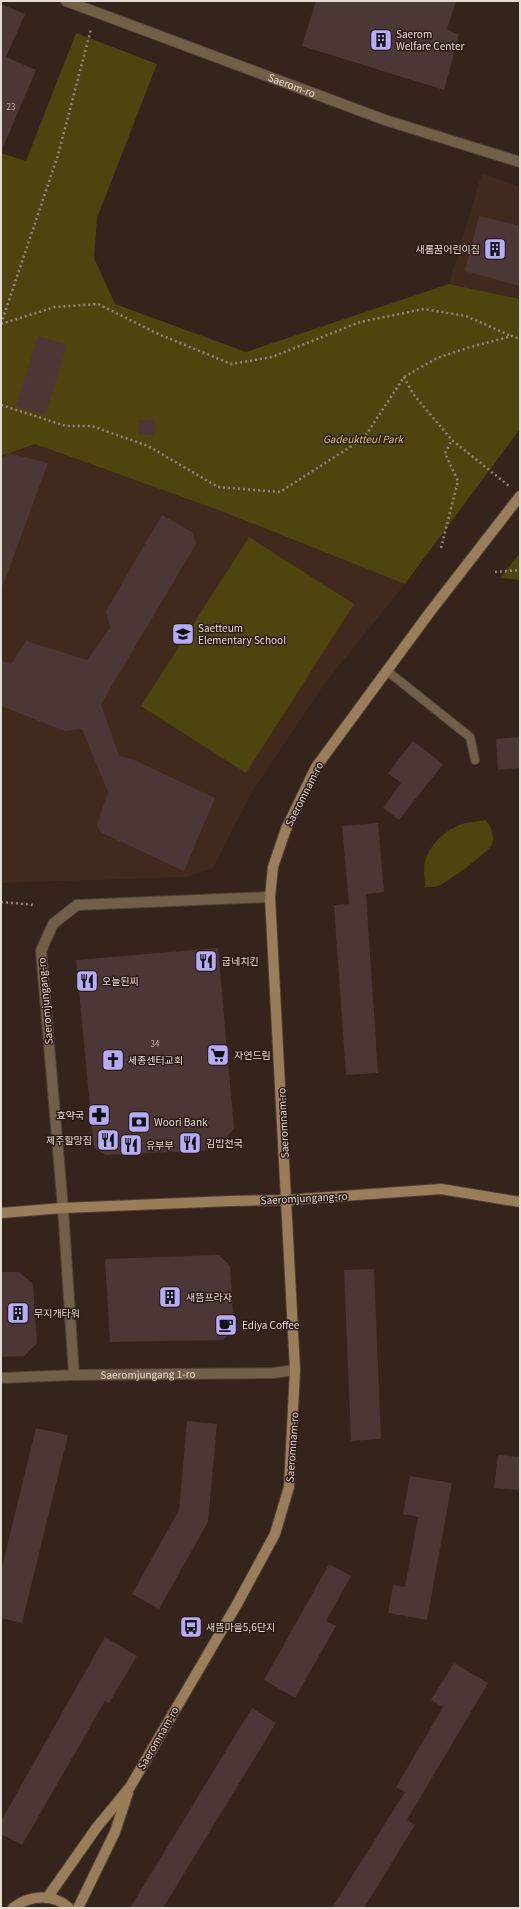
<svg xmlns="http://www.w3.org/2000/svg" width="521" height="1909" font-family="Georgia,'Noto Sans KR',serif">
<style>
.built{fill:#402a1e}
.green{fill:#4e440d}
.building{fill:#4b3735}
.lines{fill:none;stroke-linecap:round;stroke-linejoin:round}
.lane-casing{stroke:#504139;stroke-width:10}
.street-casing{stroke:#504139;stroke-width:12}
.secondary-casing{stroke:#504139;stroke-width:12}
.path{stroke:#94867e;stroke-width:2.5;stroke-dasharray:2 3;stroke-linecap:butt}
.lane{stroke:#715f48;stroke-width:8}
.street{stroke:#715f48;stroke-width:10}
.secondary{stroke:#9a7e59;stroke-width:10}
.labels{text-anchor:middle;stroke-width:3;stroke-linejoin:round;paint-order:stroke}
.number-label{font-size:8px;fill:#bfb1ac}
.poi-label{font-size:10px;fill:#e6dad4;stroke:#2a1a12;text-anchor:start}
.street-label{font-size:10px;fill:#e6dad4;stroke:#2a1a12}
.park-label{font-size:10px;font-style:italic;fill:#dbc764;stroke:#2a1a12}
</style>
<rect width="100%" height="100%" fill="#34241b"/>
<!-- built -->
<g class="built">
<polygon points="482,173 520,187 520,299 449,284"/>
<polygon points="35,444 221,511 405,584 325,683 252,792 213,868 187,877 1,883 1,456"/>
</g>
<!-- green -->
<g class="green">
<polygon points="76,33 157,64 97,218 94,258 115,304 246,352 449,284 520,299 520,429 405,584 221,511 35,444 1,456 1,153 26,161"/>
<polygon points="249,537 354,604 246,773 141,706"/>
<polygon points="520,553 520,580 500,578"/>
<path d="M486,820c5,7 10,17 5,26 -4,7 -46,38 -53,40 -4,1 -9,1 -13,1 0,-6 -1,-13 -1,-19 1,-17 16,-34 31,-41 9,-5 20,-5 31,-7z"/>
</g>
<!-- building -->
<g class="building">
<polygon points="316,1 456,1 447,29 459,35 444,90 302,46"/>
<polygon points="1,4 25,14 6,57 36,70 1,152"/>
<polygon points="479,216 520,226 520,286 465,271"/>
<polygon points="38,336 67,345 45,415 16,406"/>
<polygon points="139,420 155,420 155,435 138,435"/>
<polygon points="9,453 48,463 3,585 1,585 1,458"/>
<polygon points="162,515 192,532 196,544 101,704 119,756 132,759 215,798 184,871 100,832 97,825 108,792 82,729 65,731 1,706 1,660 11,664 26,641 87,660 110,628 106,611"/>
<polygon points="520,737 520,768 498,770 496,739"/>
<polygon points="413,741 443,764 399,820 383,808 401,783 388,773"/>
<polygon points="378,823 384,892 366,894 378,1073 346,1075 334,905 349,904 342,826"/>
<polygon points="218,948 234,1129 213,1150 106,1155 94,1148 76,960"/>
<polygon points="219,1255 230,1266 234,1329 223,1340 110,1342 105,1259"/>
<polygon points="374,1269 381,1439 351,1441 344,1270"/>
<polygon points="1,1272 19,1272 33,1284 37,1343 24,1356 1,1357"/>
<polygon points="187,1421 217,1424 208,1522 159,1609 132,1594 179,1510"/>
<polygon points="36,1428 68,1435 22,1623 1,1618 1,1571"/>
<polygon points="498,1455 520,1457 520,1490 494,1488"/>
<polygon points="410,1476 452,1483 427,1620 388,1613 393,1585 405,1587 418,1517 403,1514"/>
<polygon points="329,1564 351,1576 326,1621 336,1626 295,1698 264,1680"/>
<polygon points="105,1637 137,1656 109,1703 105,1701 22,1845 1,1834 1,1821"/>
<polygon points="454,1663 488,1683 407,1820 415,1825 364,1908 332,1908 405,1792 396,1787 443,1707 431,1700"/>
<polygon points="252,1708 276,1723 163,1908 130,1908"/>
</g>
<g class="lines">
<!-- lane casing -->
<g class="lane-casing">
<polyline id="lane" points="386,670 470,737 475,760"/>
</g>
<!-- street casing -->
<g class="street-casing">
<g id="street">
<path id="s1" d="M66,1l319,119 135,42"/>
<polyline points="74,1375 63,1208 41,951 53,924 77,905 270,897"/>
<path id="s2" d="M1,1378l73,-3 199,-2 22,-3"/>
</g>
</g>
<!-- secondary casing -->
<g class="secondary-casing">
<g id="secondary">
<polyline points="1,1213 63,1208 231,1201 287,1200 441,1189 520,1202"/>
<polyline points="47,1898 97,1827 130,1787 236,1606 275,1534 289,1487 295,1370 270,897 273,867 286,829 316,767 430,612 520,496"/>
<path d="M13,1908c16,-13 41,-15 56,0"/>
<polyline points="78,1908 115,1832 128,1793"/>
</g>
</g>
<!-- path -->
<g class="path">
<polyline points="1,324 55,307 98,304 156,333 231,364 272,357 360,322 424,309 466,316 511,336"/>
<polyline points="1,324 58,155 91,29"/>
<polyline points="404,377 413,394 452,440 509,486"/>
<polyline points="1,405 66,426 92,426 148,446 218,487 280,492 364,438 404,377 437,358 467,348 512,336 520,339"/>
<polyline points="441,548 458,481 445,453 452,440"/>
<polyline points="495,572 520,570"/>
<polyline points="1,902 35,905"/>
</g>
<!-- lane -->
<use href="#lane" class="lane"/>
<!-- street -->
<use href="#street" class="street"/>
<!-- secondary -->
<use href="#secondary" class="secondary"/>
</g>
<!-- icons -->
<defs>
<g id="building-square" transform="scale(1.15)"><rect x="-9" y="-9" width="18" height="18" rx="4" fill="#b6abf8" stroke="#2a1a12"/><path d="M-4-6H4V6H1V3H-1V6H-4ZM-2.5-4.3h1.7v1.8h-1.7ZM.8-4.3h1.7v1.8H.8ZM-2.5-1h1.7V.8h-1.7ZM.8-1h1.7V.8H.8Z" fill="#111"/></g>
<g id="school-square" transform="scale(1.15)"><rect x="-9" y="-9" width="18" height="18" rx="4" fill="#b6abf8" stroke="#2a1a12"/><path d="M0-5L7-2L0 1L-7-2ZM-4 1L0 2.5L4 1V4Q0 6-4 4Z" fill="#111"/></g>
<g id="restaurant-square" transform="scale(1.15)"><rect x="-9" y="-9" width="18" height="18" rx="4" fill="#b6abf8" stroke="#2a1a12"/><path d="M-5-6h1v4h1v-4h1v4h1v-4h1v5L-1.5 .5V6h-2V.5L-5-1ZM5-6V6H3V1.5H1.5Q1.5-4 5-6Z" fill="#111"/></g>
<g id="supermarket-square" transform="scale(1.15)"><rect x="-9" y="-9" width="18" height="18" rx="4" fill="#b6abf8" stroke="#2a1a12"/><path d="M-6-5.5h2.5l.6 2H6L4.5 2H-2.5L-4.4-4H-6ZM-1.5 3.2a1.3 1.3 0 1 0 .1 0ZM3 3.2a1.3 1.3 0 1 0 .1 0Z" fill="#111"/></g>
<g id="church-square" transform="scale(1.15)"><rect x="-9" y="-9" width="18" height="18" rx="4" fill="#b6abf8" stroke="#2a1a12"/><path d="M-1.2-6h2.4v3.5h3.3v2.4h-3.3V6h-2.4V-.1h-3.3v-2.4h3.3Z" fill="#111"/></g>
<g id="pharmacy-square" transform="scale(1.15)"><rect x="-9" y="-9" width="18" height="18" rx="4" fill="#b6abf8" stroke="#2a1a12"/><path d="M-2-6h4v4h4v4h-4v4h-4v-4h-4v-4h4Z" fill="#111"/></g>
<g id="bank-square" transform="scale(1.15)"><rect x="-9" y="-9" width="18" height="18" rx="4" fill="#b6abf8" stroke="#2a1a12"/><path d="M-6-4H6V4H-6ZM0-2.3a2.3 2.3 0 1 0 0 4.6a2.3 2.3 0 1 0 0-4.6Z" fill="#111"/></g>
<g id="cafe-square" transform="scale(1.15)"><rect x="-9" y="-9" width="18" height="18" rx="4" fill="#b6abf8" stroke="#2a1a12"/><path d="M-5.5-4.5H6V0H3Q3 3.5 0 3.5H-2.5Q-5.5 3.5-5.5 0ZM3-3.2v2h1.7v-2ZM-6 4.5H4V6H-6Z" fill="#111"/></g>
<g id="bus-square" transform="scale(1.15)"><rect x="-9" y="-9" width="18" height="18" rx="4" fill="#b6abf8" stroke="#2a1a12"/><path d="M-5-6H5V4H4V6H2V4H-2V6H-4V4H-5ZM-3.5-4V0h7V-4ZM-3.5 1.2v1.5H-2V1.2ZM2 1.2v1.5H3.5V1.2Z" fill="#111"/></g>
</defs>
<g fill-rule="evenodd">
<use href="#building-square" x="381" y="40"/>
<use href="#building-square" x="495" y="249"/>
<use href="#school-square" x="183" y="634"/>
<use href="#restaurant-square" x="206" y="961"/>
<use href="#restaurant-square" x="87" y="981"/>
<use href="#supermarket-square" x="218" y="1055"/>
<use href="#church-square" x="113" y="1060"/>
<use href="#pharmacy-square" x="99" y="1115"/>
<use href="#bank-square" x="139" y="1122"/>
<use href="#restaurant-square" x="108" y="1140"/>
<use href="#restaurant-square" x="190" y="1143"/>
<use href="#restaurant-square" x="131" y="1145"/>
<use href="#building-square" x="170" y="1297"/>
<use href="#building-square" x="18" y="1313"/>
<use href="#cafe-square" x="226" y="1325"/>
<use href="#bus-square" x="191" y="1627"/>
</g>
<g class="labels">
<!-- number labels -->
<g class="number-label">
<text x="11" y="110">23</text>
<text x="155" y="1047">34</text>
</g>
<!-- poi labels -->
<g class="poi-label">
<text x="396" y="38">Saerom<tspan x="396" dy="12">Welfare Center</tspan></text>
<text x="480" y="253" text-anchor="end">새롬꿈어린이집</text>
<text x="198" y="632">Saetteum<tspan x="198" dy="12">Elementary School</tspan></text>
<text x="222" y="965">굽네치킨</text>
<text x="102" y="985">오늘된찌</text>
<text x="234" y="1059">자연드림</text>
<text x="128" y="1064">세종센터교회</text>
<text x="84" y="1119" text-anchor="end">효약국</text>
<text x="154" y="1126">Woori Bank</text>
<text x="92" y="1144" text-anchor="end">제주할망집</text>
<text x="206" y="1147">김밥천국</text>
<text x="146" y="1149">유부부</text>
<text x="186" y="1301">새뜸프라자</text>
<text x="34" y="1317">무지개타워</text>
<text x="242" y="1329">Ediya Coffee</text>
<text x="206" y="1631">새뜸마을5,6단지</text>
</g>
<!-- street labels -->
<g class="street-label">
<text dy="4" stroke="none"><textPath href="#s1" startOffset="241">Saerom-ro</textPath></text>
<text transform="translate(304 794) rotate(-63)" y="4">Saeromnam-ro</text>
<text transform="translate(45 1001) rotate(-95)" y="4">Saeromjungang-ro</text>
<text transform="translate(283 1123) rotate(-93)" y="4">Saeromnam-ro</text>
<text transform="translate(304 1198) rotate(-3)" y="4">Saeromjungang-ro</text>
<text dy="4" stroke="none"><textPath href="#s2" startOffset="147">Saeromjungang 1-ro</textPath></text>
<text transform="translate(292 1447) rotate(-86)" y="4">Saeromnam-ro</text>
<text transform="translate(158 1738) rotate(-60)" y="4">Saeromnam-ro</text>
</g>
<!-- park labels -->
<g class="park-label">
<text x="363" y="443">Gadeuktteul Park</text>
</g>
</g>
<!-- border -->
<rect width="521" height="1909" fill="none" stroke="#e6dad4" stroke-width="4"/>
</svg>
